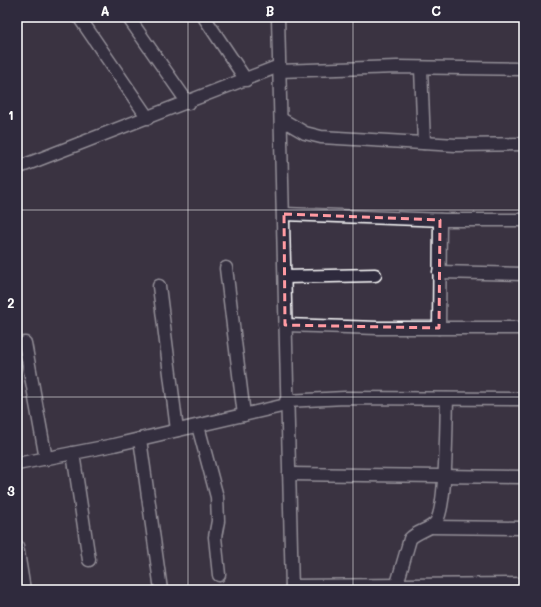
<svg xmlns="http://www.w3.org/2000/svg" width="541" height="607" font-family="Mali,sans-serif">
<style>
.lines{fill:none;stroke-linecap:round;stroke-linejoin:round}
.minor-casing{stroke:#fff;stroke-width:15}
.minor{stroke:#2f2a3d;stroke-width:12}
.marked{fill:none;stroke:#ff9aa2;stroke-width:3;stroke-dasharray:8 5;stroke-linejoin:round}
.grid{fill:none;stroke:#fff;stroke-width:1;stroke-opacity:0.55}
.neatline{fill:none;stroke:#fff;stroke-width:1.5}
.grid-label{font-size:13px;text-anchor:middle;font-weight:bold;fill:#fff}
</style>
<rect width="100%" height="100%" fill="#3a3342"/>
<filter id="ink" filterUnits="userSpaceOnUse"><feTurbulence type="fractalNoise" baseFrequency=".025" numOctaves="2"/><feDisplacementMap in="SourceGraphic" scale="8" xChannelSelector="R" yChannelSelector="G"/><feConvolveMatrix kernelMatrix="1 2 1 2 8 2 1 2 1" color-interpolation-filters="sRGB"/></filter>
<g filter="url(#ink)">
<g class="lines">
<!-- minor casing -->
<g class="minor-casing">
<g id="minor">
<polyline points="79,17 148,118"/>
<polyline points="128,17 188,103"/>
<polyline points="204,17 246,80"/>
<polyline points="278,17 292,590"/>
<polyline points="421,68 424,143"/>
<polyline points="279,71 397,67 524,69"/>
<polyline points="281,119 305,133 321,137 456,145 524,144"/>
<polyline points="17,168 279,66"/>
<polyline points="284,214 445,220 524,220"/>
<polyline points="226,268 244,415"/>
<polyline points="439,272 524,274"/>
<polyline points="285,277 375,275"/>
<polyline points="159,286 177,430"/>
<polyline points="285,325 378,328 524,328"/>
<polyline points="439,328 440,220"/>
<polyline points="25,343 46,459"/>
<polyline points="286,401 345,398 524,399"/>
<polyline points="198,426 217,497 218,521 215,537 219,575"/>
<polyline points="140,439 161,590"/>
<polyline points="73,453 89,560"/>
<polyline points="17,464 114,445 286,405"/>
<polyline points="289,474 524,477"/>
<polyline points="431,527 524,528"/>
<polyline points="17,546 24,590"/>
<path d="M397,584l13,-45c7,-8 20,-9 26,-17 11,-16 10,-100 11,-123"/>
<polyline points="292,586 524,584"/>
</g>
</g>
<!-- minor -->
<use href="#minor" class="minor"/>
</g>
</g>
<!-- marked area -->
<path d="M0 0H541V607H0ZM284,214l156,6 -1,108 -154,-3z" fill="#3a3342" fill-opacity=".55" fill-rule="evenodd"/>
<path class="marked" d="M284,214l156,6 -1,108 -154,-3z"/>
<!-- grid -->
<path class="grid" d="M188,17v573M353,17v573M17,210h507M17,397h507"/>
<!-- margin -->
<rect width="541" height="607" fill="none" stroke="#2f2a3d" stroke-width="44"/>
<rect x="22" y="22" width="497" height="563" class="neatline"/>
<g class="grid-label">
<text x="105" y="16">A</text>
<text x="270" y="16">B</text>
<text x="436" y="16">C</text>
<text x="11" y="120">1</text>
<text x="11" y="308">2</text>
<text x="11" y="496">3</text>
</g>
</svg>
